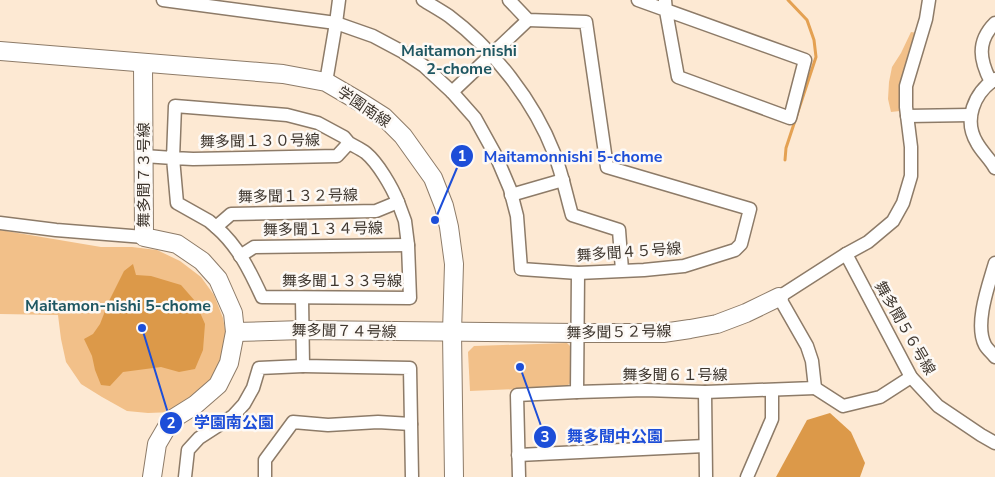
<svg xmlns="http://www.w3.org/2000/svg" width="995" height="477" font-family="'Nunito Sans','Noto Sans JP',sans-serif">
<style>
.green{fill:#f2c089}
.forest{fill:#dc9949}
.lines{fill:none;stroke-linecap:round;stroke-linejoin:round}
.stream{stroke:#e4a152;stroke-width:3}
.street-casing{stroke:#8d7b68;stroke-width:15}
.secondary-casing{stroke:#8d7b68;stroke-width:20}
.street{stroke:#fff;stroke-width:12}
.secondary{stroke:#fff;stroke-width:18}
.labels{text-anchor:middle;stroke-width:5;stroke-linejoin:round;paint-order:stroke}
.street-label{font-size:15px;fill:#3e362e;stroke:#fdf9f5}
.neighbourhood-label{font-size:16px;font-weight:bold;fill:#1f5762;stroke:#fdf9f5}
.leader{fill:none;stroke:#1d4ed8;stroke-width:2}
.callout-dot{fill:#1d4ed8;stroke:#fdf9f5;stroke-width:2}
.mark-label{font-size:15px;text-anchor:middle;font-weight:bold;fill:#fff}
.callout-label{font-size:16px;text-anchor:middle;font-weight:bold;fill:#1d4ed8;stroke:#fdf9f5;stroke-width:5;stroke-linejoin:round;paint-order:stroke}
</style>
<rect width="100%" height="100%" fill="#fde9d3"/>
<!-- green -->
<g class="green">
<polygon points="911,32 918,33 900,111 891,112 888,99 889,82 892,67 901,53"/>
<polygon points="0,230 101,247 132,247 157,250 180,261 201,277 214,295 223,318 227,340 221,363 210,381 193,398 173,412 148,413 127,411 102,397 81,384 66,362 61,339 58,315 0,314"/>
<polygon points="567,343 571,347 572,382 565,387 470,391 468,352 474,346"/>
</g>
<!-- forest -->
<g class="forest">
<polygon points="133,264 136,275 151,276 181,285 195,301 205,324 203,350 195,369 179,372 161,367 123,372 110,386 101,385 95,370 92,356 84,339 93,334 100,324 109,301 124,271"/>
<polygon points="830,413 851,432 865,463 860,477 776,477 807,420"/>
</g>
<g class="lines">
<!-- stream -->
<polyline class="stream" points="785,160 786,148 816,57 814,40 807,20 788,0"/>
<!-- street casing -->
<g class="street-casing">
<g id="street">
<polyline points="163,0 336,23 373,36 403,52 424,66 452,92 475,118 496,156 510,189 517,216 521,269 578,273 644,270 684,266 735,250 741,244 750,209 607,167 586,22 528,20 509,0"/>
<path d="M423,0c8,5 17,10 26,16 44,33 85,85 105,137 8,20 12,41 18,62l47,15 3,40"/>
<polyline points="638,0 805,60 790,118 678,77 666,11 665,0"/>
<path d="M995,79c-21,14 -32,41 -18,64 5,9 13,16 18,25"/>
<polyline points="326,82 336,23 339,0"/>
<path d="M991,82c-11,-21 -15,-40 4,-59"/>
<polyline points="452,92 528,20"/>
<polyline points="907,116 970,115"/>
<path d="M144,156l29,2 2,-52 112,9 31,8 26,14 5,6 -12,13 -144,3 -20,-1 4,45 32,18 7,6 15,-13 145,-3 22,-9c-6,-15 -20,-39 -32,-49 -5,-4 -12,-7 -17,-10"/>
<polyline points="511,195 563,180"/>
<polyline points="0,223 56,230 144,237"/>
<path d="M216,227c22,19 34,44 46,70l148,1 -2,-53 -3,-24 -7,-19"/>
<polyline points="846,254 911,377 938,406 981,435 995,443"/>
<polyline points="240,256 254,247 408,245"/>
<path d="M995,263c-6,21 -21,61 -10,82 2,4 7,8 10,12"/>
<polyline points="302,298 303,366 410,368 412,477"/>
<polyline points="815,388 843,406 880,397 911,377"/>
<polyline points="577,392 578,273"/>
<polyline points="705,392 706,477"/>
<polyline points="518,455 705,446"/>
<polyline points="185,477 188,450 199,438 233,416 244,404 253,388 259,368 303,366"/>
<polyline points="265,477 265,460 293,422 328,425 378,422 411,424"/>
<polyline points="519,477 517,395 577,392 645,390 705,392 815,388 812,361 807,346 779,297 846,254 868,242 893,221 903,203 911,176 911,147 906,107 906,86 926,19 929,0"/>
<polyline points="747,477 772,419 772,391"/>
</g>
</g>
<!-- secondary casing -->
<g class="secondary-casing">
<g id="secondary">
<polyline points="0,51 283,74 326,82 362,103 384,117 403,136 433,178 444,206 449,227 454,264 452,332 454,477"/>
<polyline points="143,63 144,237 177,244 202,261 218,279 233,313 235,332 229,363 218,385 195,405 171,420 157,444 152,477"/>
<polyline points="235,332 303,330 577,333 663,333 690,329 717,324 746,313 779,297"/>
</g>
</g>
<!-- street -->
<use href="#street" class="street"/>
<!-- secondary -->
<use href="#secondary" class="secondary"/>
</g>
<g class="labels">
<!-- street labels -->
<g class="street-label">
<text transform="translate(364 107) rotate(34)" y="5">学園南線</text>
<text transform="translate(260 141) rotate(-1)" y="5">舞多聞１３０号線</text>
<text transform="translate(144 175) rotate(-90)" y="5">舞多聞７３号線</text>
<text transform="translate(298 196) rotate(-1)" y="5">舞多聞１３２号線</text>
<text transform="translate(323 229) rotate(-1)" y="5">舞多聞１３４号線</text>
<text transform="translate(629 252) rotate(-4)" y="5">舞多聞４５号線</text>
<text x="342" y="286">舞多聞１３３号線</text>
<text transform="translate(905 328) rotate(60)" y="5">舞多聞５６号線</text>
<text transform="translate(344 331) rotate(1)" y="5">舞多聞７４号線</text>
<text transform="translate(619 332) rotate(-1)" y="5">舞多聞５２号線</text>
<text x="675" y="380">舞多聞６１号線</text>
</g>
<!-- neighbourhood labels -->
<g class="neighbourhood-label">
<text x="459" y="56">Maitamon-nishi<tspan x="459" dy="18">2-chome</tspan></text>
<text x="118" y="311">Maitamon-nishi 5-chome</text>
</g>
</g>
<!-- callouts -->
<path class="leader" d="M435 220L462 156M142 328L171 423M520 367L545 437"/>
<g class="callout-dot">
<circle cx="435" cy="220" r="5"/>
<circle cx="142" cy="328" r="5"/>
<circle cx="520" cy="367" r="5"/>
<circle cx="462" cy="156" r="12"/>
<circle cx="171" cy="423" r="12"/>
<circle cx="545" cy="437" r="12"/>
</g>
<g class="mark-label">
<text x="462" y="161">1</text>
<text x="171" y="428">2</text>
<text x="545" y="442">3</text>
</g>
<g class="callout-label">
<text x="573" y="162">Maitamonnishi 5-chome</text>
<text x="234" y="428">学園南公園</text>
<text x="615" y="442">舞多聞中公園</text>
</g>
</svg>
